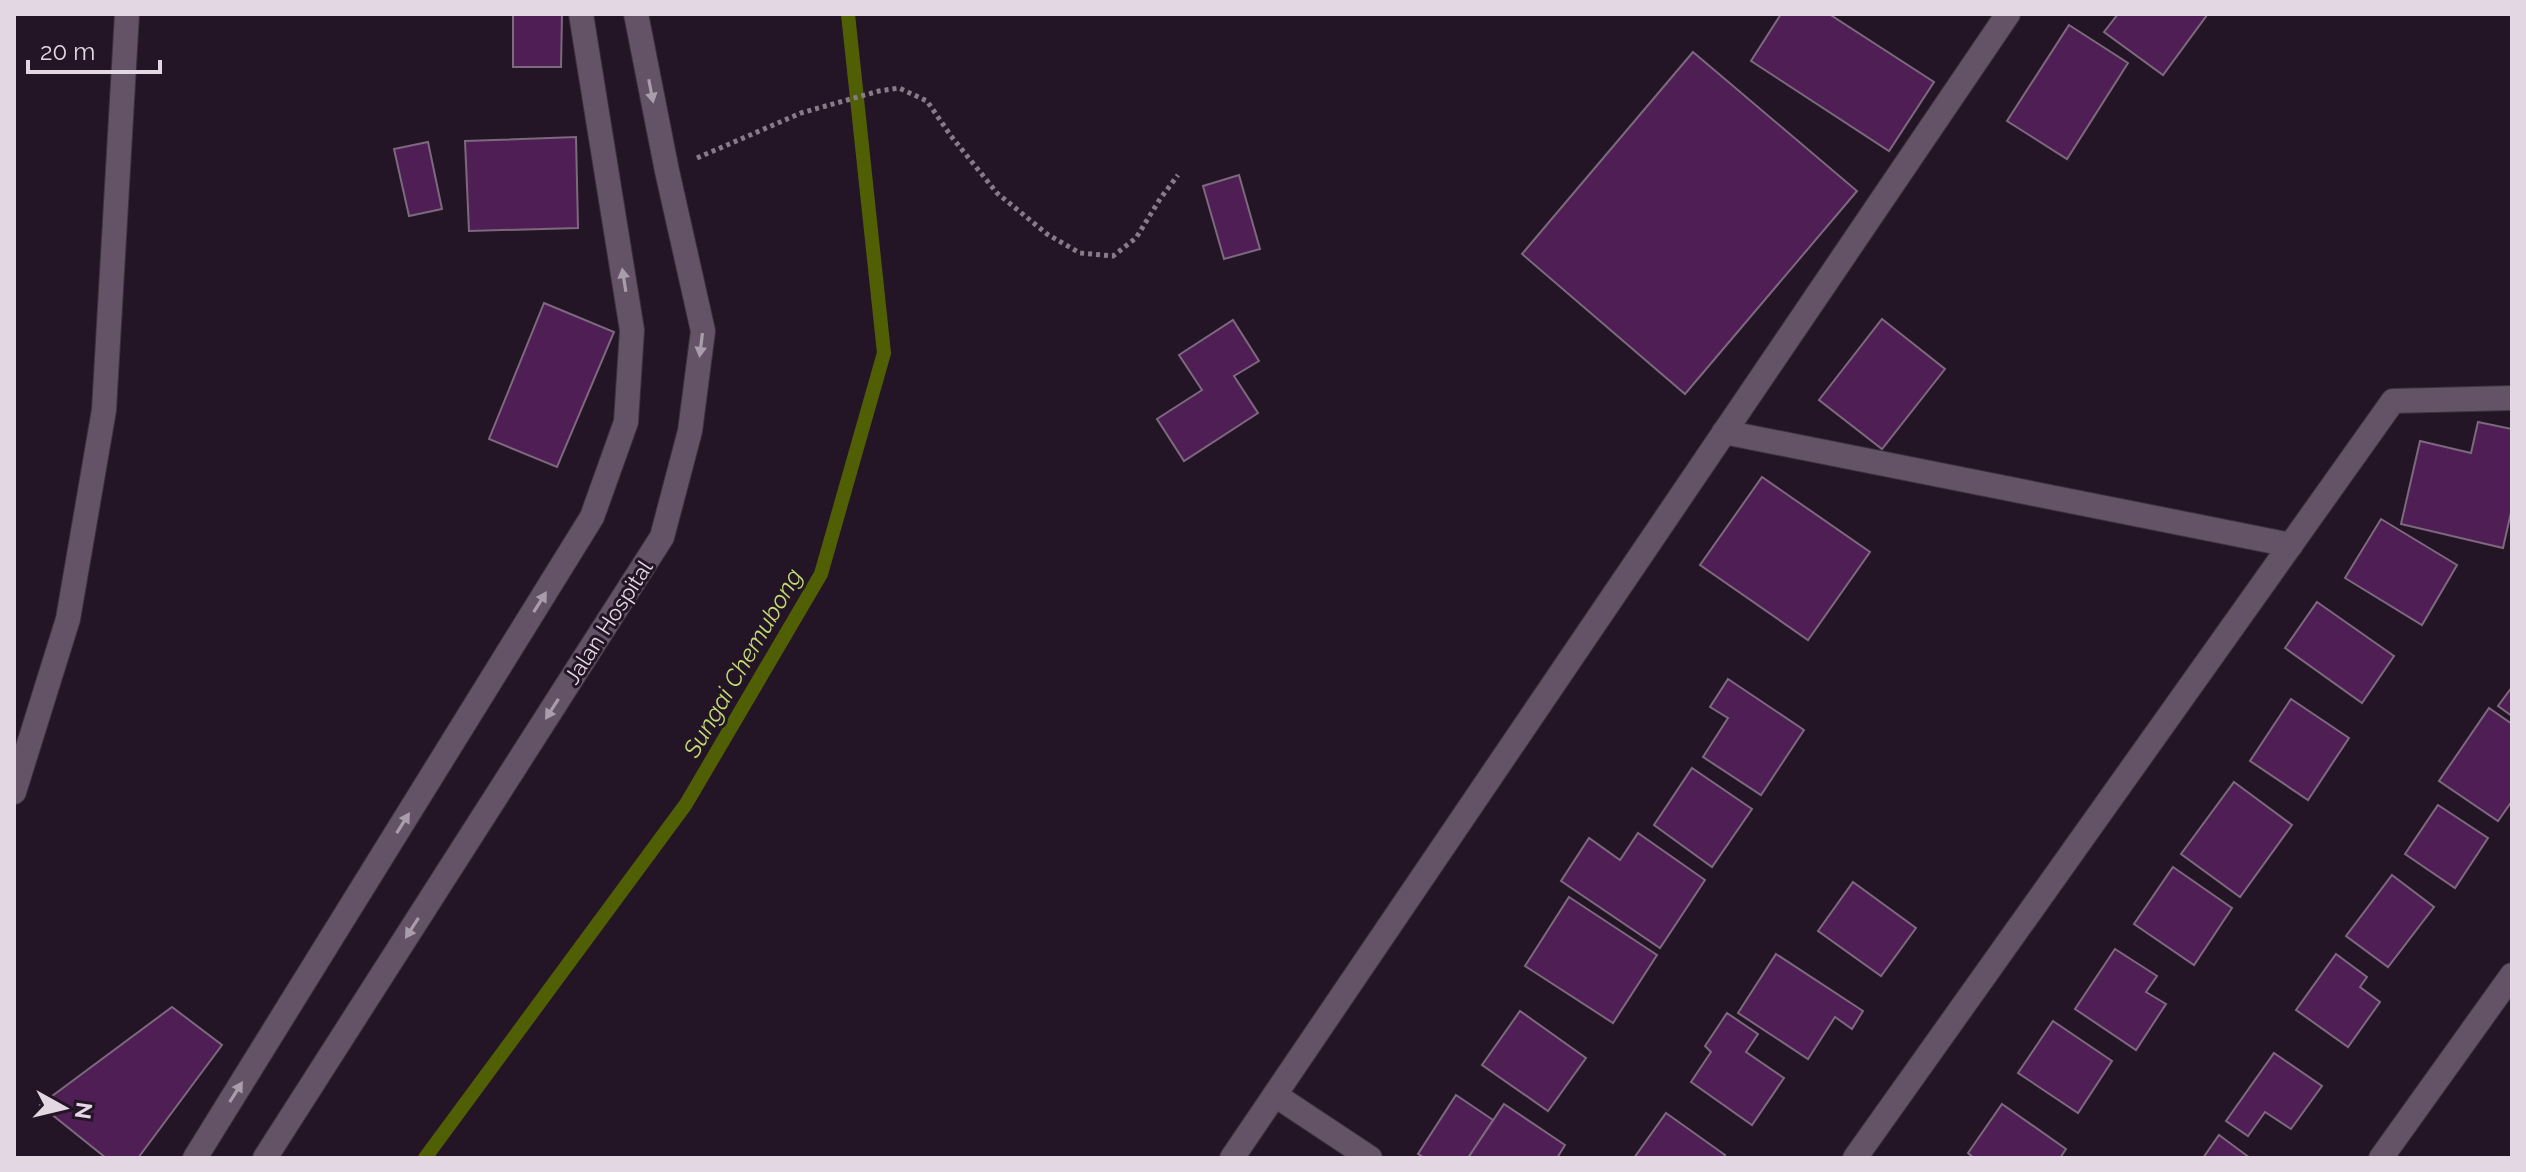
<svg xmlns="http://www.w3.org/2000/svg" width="2526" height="1172" font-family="Raleway,sans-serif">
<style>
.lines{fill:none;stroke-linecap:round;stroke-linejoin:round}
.stream{stroke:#505f04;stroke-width:14}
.building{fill:#4f1e55;stroke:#7c697d;stroke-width:2}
.street-casing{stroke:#3c323d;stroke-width:26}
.secondary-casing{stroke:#3c323d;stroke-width:26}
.path{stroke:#887b89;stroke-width:5;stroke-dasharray:4 4;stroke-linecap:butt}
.street{stroke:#645366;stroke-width:24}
.secondary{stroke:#645366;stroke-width:24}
.oneway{fill:#a99cab}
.labels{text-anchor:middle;stroke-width:6;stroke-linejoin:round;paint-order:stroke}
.street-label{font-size:22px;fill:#e2d7e3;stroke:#241526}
.water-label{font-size:24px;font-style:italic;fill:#c3db70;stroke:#241526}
</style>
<rect width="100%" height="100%" fill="#241526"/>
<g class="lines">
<!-- stream -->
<polyline class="stream" points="425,1158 686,804 821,574 884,353 848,14"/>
</g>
<!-- building -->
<g class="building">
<polygon points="513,14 562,14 561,67 513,67"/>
<polygon points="1781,14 1829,14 1934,82 1889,151 1751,61"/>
<polygon points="2118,14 2205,14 2207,15 2163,75 2104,32"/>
<polygon points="2069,25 2128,63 2067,159 2007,121"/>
<polygon points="1693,52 1857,191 1685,394 1522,254"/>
<polygon points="576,137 578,228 469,231 465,141"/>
<polygon points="428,142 442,209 409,216 394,149"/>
<polygon points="1239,175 1260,249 1224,259 1203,186"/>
<polygon points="544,303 614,332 557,467 489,439"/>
<polygon points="1882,319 1945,369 1882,449 1819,400"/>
<polygon points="1233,320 1259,361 1234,376 1258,413 1184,461 1157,419 1202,390 1179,355"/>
<polygon points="2478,422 2512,429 2512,508 2503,548 2401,524 2420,441 2471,453"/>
<polygon points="1762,477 1870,552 1808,640 1700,565"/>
<polygon points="2381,519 2457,565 2422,625 2345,578"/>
<polygon points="2317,602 2394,656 2362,703 2285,648"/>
<polygon points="1728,679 1804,730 1761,795 1703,757 1728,718 1710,707"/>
<polygon points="2512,687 2512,716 2498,706"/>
<polygon points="2291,699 2349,738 2308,800 2250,761"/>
<polygon points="2489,708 2512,724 2512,801 2498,821 2439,781"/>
<polygon points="1692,768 1752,809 1712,867 1654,825"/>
<polygon points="2234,782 2292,825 2240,897 2181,854"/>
<polygon points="2438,805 2488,838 2455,888 2405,854"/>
<polygon points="1638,833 1705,880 1660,948 1561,881 1589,838 1620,860"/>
<polygon points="2173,867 2232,908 2194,965 2134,924"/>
<polygon points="2392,875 2434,907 2388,967 2346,936"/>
<polygon points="1853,882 1916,928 1881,976 1818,931"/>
<polygon points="1569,897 1657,955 1613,1023 1525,966"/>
<polygon points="2115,949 2157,976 2146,992 2166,1004 2136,1050 2075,1009"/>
<polygon points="1776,954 1863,1011 1852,1029 1835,1017 1808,1059 1738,1013"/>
<polygon points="2336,954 2367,977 2360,987 2380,1002 2348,1047 2296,1010"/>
<polygon points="172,1007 222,1045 138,1158 106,1158 40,1105"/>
<polygon points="1520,1011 1586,1058 1548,1111 1482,1065"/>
<polygon points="1727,1013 1758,1034 1746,1052 1784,1078 1752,1125 1691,1082 1711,1052 1705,1046"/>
<polygon points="2053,1021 2112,1061 2078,1113 2018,1073"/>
<polygon points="2274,1053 2322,1086 2291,1129 2265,1112 2248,1136 2226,1121"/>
<polygon points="1456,1095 1493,1120 1468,1158 1425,1158 1418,1154"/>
<polygon points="1504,1104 1565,1145 1557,1158 1468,1158"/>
<polygon points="2002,1104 2066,1149 2060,1158 1974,1158 1968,1153"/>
<polygon points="1666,1113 1725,1155 1723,1158 1634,1158"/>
<polygon points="2219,1135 2250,1158 2203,1158"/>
</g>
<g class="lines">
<!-- street casing -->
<g class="street-casing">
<g id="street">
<polyline points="1724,432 2291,545"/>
<polyline points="14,792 68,619 104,410 127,14"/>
<polyline points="1275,1095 1370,1158"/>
<polyline points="1232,1158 2008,14"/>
<polyline points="1855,1158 2393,401 2512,398"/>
<polyline points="2381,1158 2512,975"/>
</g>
</g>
<!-- secondary casing -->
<g class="secondary-casing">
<g id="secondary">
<polyline points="195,1158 592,517 626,422 632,330 581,14"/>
<polyline points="265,1158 662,537 690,431 703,331 667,171 636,14"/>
</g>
</g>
<!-- path -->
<polyline class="path" points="697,158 801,113 879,91 899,88 927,101 951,136 997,193 1047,234 1080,253 1113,256 1136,238 1160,199 1178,175"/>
<!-- street -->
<use href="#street" class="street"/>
<!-- secondary -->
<use href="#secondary" class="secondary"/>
</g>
<!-- one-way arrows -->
<defs><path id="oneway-solid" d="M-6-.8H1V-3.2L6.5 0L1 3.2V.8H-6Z" transform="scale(2)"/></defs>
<g class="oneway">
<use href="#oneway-solid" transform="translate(651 91) rotate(79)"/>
<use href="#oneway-solid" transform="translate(624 280) rotate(-99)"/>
<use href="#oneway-solid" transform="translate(701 345) rotate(97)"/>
<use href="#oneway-solid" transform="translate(540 602) rotate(-58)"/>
<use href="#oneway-solid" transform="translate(552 709) rotate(123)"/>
<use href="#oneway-solid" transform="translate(403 823) rotate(-58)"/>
<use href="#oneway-solid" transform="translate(412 928) rotate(123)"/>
<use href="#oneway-solid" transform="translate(236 1092) rotate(-58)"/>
</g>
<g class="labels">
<!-- street labels -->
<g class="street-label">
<text transform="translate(608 622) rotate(-57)" y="8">Jalan Hospital</text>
</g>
<!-- water labels -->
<g class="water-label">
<text transform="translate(743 663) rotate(-60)" y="8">Sungai Chemubong</text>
</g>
</g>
<!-- border -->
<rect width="2526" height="1172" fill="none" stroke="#e2d7e3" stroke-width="32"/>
<!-- north arrow -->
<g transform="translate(64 1108) rotate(98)" stroke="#241526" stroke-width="6" paint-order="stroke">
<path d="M0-6L14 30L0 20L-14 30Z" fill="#e2d7e3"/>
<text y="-12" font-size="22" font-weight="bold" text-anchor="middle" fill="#e2d7e3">N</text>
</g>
<!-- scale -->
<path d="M28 60v12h132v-12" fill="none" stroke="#e2d7e3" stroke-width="4"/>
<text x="40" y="60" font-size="24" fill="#e2d7e3" stroke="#241526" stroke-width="6" paint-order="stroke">20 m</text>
</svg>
